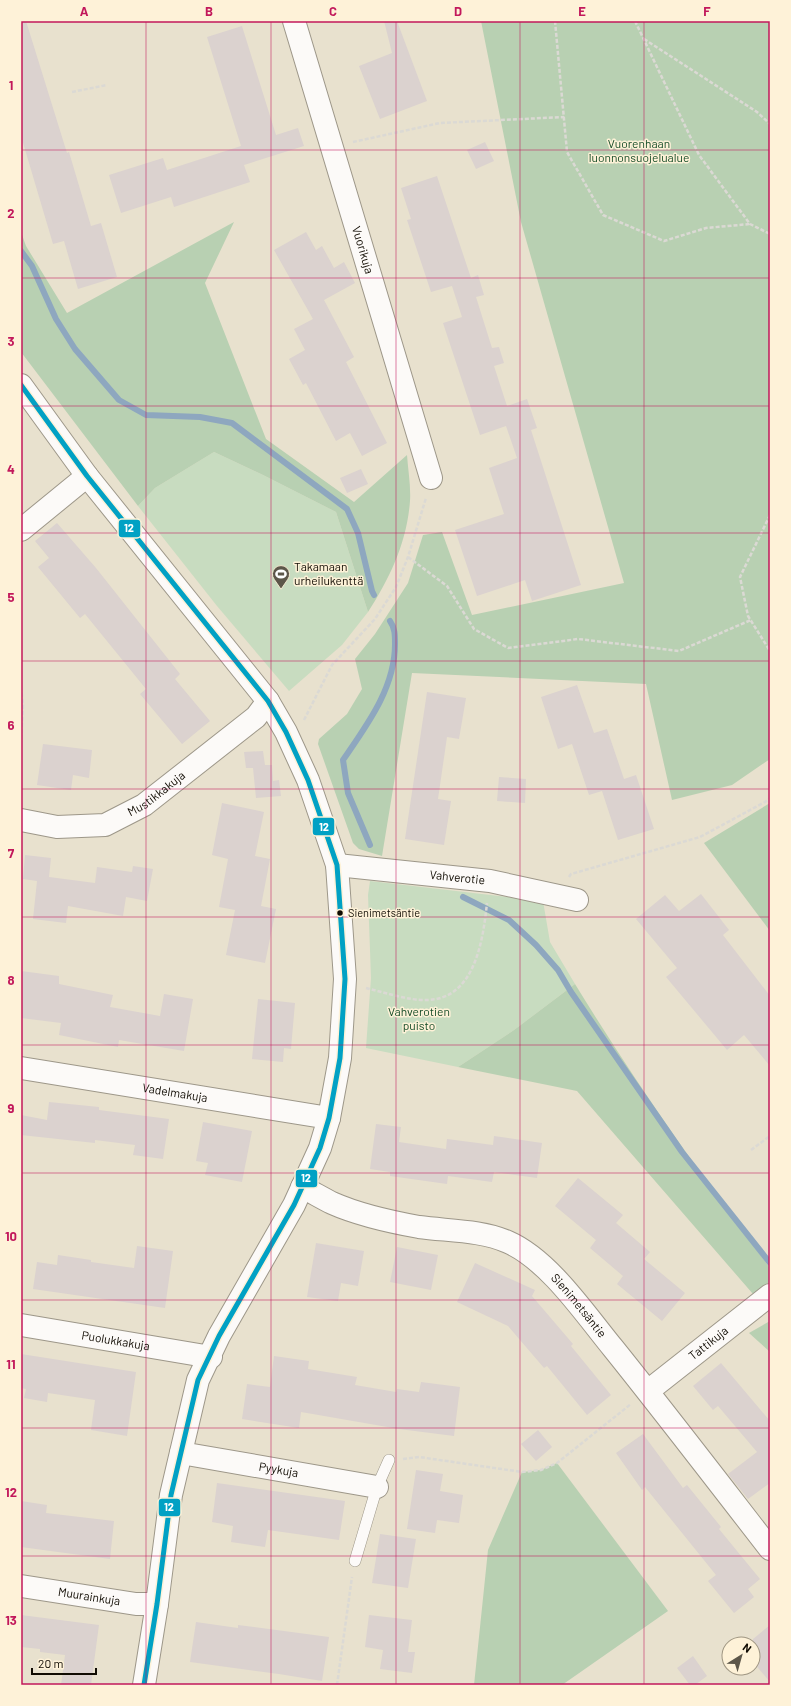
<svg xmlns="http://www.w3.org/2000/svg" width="791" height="1706" font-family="Barlow,sans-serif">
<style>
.green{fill:#c8dcc0}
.forest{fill:#b8d0b2}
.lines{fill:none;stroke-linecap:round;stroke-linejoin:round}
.stream{stroke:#8ea7bf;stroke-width:6}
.building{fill:#dbd2cf}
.lane-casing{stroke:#9d9789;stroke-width:12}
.street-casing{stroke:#9d9789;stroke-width:24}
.secondary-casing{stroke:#9d9789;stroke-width:24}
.path{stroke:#dbd9d4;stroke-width:2.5;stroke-dasharray:4 2;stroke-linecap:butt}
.lane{stroke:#fcfaf8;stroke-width:11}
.street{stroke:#fcfaf8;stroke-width:22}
.secondary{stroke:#fcfaf8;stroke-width:22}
.bus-1-casing{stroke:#fef2d8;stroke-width:8}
.bus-1{stroke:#01a1c4;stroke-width:5}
.grid{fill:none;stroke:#c2185b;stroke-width:1;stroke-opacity:0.55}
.bus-dot{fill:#100b02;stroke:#fef2d8;stroke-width:1.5}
.labels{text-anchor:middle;stroke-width:3;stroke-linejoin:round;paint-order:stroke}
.bus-label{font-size:11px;fill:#100b02;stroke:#fef2d8;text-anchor:start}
.park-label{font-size:12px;fill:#154c27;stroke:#fef2d8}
.street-label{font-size:12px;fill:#100b02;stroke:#fef2d8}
.poi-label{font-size:12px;fill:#100b02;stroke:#fef2d8;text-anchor:start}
.line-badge{stroke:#fef2d8;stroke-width:1.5}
.badge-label{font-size:11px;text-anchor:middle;font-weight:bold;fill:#fff}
.neatline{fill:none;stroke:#c2185b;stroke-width:1.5}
.grid-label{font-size:13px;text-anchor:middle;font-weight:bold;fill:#c2185b}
</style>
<rect width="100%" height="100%" fill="#e8e1ce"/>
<!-- green -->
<g class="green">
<polygon points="214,452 263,475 336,512 368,612 342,645 289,691 217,606 138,506 155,488"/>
<polygon points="370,881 543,901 550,942 575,984 514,1030 458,1067 366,1048 371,978 368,895"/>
</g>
<!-- forest -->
<g class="forest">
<polygon points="481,21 770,21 770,759 732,785 672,800 646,684 412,673 382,856 359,849 353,843 318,744 319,739 347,714 362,689 355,659 375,634 408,583 423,535 442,532 472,615 624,583 521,222"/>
<path d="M234,222l-29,61 61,156 88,63 53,-47c1,15 4,31 3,46 -3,41 -20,77 -42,111l-32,-100 -73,-37 -49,-23 -59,36 -17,18 -117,-154v-120l5,14 41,67z"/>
<polygon points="770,803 770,931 704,843"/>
<path d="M575,984c60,98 126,192 195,284v14l-17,12 -176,-203 -119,-24 56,-37z"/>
<polygon points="770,1321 770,1352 749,1333"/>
<polygon points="557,1463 668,1611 562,1685 474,1685 488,1550 522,1472 541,1470"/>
</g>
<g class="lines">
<!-- stream -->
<g class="stream">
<polyline points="21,251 32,266 56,319 75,349 119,400 146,415 200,417 232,423 347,509 358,533 372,591 374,595"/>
<path d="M370,845l-22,-52 -5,-33c24,-35 52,-72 52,-116 0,-9 0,-16 -5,-23"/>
<polyline points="463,897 509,920 536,945 558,970 571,992 682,1152 770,1263"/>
</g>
</g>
<!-- building -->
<g class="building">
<polygon points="21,21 26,21 67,153 69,152 91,226 101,223 117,277 78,289 64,241 53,244 21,136"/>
<polygon points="384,21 397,21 427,101 380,119 359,66 392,53"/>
<polygon points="242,26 276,135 298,128 304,146 244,165 250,182 174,207 171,197 121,213 109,175 163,158 167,170 241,146 207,37"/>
<polygon points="485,142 494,161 476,169 467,150"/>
<polygon points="437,176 471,278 478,275 484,295 476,297 492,348 499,347 504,363 494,366 507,406 527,399 537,428 531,430 581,585 532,601 525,580 477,596 455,530 504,514 489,468 517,458 506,426 480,435 443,323 462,317 452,286 431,292 407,220 411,219 401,188"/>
<polygon points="306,232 316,250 322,246 334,268 344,262 355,283 324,300 354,357 346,362 387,443 362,456 350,433 336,441 306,383 303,385 289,359 305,350 294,329 313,319 274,250"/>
<polygon points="361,469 368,484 347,493 340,478"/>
<polygon points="57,523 96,568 180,674 175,679 210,721 182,744 140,694 146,689 85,614 80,618 38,567 49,558 35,541"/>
<polygon points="577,685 594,733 607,729 624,779 636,775 654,829 618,840 602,791 589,795 572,744 558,749 541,697"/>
<polygon points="427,692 466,698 459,739 447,737 438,799 451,801 444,845 405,839"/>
<polygon points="43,744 92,750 89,778 73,775 71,790 37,785"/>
<polygon points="263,751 265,765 272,765 273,781 279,780 281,796 256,798 253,768 246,768 244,752"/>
<polygon points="499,777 526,779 525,803 497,801"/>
<polygon points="222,803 264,812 255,856 270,859 261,906 276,909 265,963 226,955 235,910 219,907 228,859 212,855"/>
<polygon points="25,855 51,858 49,877 95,883 97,867 132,872 133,866 153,869 147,901 126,897 123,916 68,906 66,923 33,919 37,881 23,879"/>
<polygon points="701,894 729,930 723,935 770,996 770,1066 744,1035 727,1050 666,977 677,968 636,919 665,895 679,911"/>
<polygon points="21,971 59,976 59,984 113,995 110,1007 160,1016 164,994 193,999 184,1051 119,1040 118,1047 59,1035 61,1023 21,1018"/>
<polygon points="258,999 295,1003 291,1049 284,1048 283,1062 252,1059"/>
<polygon points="49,1102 99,1107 99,1110 169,1119 163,1159 133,1155 135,1145 95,1140 95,1143 21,1135 21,1115 47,1120"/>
<polygon points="203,1122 252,1131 242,1182 205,1175 208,1163 196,1161"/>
<polygon points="376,1124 401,1127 399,1142 446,1149 447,1139 493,1145 494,1136 542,1143 537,1178 494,1172 492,1182 448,1176 447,1184 390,1176 390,1172 370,1169"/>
<polygon points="578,1178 623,1215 616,1223 650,1252 644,1259 685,1293 662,1321 617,1284 623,1276 590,1248 596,1240 555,1206"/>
<polygon points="316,1243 364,1251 358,1286 341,1283 338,1301 307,1297"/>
<polygon points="137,1246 173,1251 165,1308 33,1289 37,1262 57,1265 58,1255 91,1260 91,1262 134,1268"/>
<polygon points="397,1247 438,1255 431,1290 390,1282"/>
<polygon points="475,1263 535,1290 532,1296 573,1344 571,1346 611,1395 587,1415 547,1366 544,1368 508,1326 457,1302"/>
<polygon points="21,1354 136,1372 127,1436 91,1430 95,1400 48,1393 47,1402 24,1398 26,1389 21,1388"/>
<polygon points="274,1356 309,1361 308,1369 357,1377 355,1385 396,1392 397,1389 419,1392 421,1382 460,1387 454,1436 399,1429 301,1412 299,1428 242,1419 247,1384 270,1387"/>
<polygon points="721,1363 770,1421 770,1483 748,1499 728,1474 757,1452 718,1406 713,1410 693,1386"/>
<polygon points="538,1430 552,1447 536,1461 521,1444"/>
<polygon points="643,1434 683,1488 687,1485 721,1527 719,1529 760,1579 748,1589 754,1597 734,1613 708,1581 716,1575 645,1487 642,1490 616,1453"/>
<polygon points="416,1470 443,1474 440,1491 463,1495 459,1523 437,1520 435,1533 407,1529"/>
<polygon points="217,1483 345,1501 339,1540 268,1530 265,1547 231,1542 233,1526 212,1522"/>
<polygon points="21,1501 47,1505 46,1513 114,1521 110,1559 21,1547"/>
<polygon points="380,1534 416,1539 408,1588 372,1583"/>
<polygon points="21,1615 99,1625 91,1685 61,1685 65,1655 40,1652 40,1649 21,1647"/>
<polygon points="369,1615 412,1620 408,1652 415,1652 412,1673 380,1669 383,1650 365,1647"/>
<polygon points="196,1622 238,1628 238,1625 329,1637 322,1681 279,1674 190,1662"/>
<polygon points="770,1625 770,1682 753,1662 753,1639"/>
<polygon points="693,1656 707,1676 695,1685 690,1685 677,1668"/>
</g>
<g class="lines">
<!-- lane casing -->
<g class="lane-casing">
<polyline id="lane" points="355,1561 377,1487 389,1460"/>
</g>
<!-- street casing -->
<g class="street-casing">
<g id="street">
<path id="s1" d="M294,21l137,457"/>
<polyline points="21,530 87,476"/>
<path id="s2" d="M21,820l36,7 48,-2 39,-20 112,-88 12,-16"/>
<path id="s3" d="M337,865l153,16 87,19"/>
<path id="s4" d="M21,1068l308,50"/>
<path id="s5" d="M302,1187c10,5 20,11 30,16 27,12 59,19 87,24 29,4 62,3 89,15 41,18 77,72 105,106 53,66 105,134 157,201"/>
<path id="s6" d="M21,1325l190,32"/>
<path id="s7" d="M648,1391l122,-96"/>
<path id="s8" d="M181,1453l196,34"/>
<path id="s9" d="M21,1586l115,18h21"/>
</g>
</g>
<!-- secondary casing -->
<g class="secondary-casing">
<polyline id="secondary" points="21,385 87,476 268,701 286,732 308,780 337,865 345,979 340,1058 329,1118 320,1148 294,1205 219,1336 198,1380 171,1495 157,1604 144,1685"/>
</g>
<!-- path -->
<g class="path">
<polyline points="555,21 567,152 603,215 664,241 706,228 750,224"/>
<polyline points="635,21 699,155 750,224 770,234"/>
<polyline points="644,39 757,112 770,124"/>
<polyline points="72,92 107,85"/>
<polyline points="353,142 440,123 564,117"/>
<polyline points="770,515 740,577 748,616 770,651"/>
<polyline points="408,557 447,586 474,629 508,648 578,639 679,651 751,620"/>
<polyline points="21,687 23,705 21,743"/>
<polyline points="304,720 332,665 375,619 396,587 408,557 426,498"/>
<polyline points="569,877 571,874 700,837 765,802 770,798"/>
<path d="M366,988c16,4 45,13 60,12 49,0 57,-60 61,-97"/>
<polyline points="751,1150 770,1136"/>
<polyline points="403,1459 419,1457 522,1472 541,1470 557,1463 631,1404"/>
<polyline points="337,1685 352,1577"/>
</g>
<!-- lane -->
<use href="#lane" class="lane"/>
<!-- street -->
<use href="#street" class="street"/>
<!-- secondary -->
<use href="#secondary" class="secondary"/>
<!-- bus-1 casing -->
<g class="bus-1-casing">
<polyline id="bus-1" points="21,385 87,476 268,701 286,732 308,780 337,865 345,979 340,1058 329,1118 320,1148 294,1205 219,1336 198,1380 171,1495 157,1604 144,1685"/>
</g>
<!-- bus-1 -->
<use href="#bus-1" class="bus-1"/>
</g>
<!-- grid -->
<path class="grid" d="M146,21v1664M271,21v1664M396,21v1664M520,21v1664M644,21v1664M21,150h749M21,278h749M21,406h749M21,533h749M21,661h749M21,789h749M21,917h749M21,1045h749M21,1173h749M21,1300h749M21,1428h749M21,1556h749"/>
<!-- icons -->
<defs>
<g id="stadium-pin" transform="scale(0.9)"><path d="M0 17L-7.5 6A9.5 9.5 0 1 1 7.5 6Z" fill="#5c5649" stroke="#fef2d8"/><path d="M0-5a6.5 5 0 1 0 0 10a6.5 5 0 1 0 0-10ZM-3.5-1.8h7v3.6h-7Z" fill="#fff"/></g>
</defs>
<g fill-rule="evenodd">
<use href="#stadium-pin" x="281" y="574"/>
</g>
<!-- markers -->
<circle class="bus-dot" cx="340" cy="913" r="3.5"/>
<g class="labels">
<!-- bus labels -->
<g class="bus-label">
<text x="348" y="917">Sienimetsäntie</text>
</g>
<!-- park labels -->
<g class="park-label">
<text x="639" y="148">Vuorenhaan<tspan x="639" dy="14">luonnonsuojelualue</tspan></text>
<text x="419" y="1016">Vahverotien<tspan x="419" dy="14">puisto</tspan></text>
</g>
<!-- street labels -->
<g class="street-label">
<text dy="4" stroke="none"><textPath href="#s1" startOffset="239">Vuorikuja</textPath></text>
<text dy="4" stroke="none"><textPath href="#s2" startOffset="145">Mustikkakuja</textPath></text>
<text dy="4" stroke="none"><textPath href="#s3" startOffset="121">Vahverotie</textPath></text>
<text dy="4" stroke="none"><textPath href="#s4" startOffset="156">Vadelmakuja</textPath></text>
<text dy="4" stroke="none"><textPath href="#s5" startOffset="311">Sienimetsäntie</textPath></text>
<text dy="4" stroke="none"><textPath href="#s6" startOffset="96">Puolukkakuja</textPath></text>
<text dy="4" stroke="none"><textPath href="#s7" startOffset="77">Tattikuja</textPath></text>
<text dy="4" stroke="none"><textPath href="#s8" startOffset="99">Pyykuja</textPath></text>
<text dy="4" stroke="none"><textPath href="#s9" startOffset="69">Muurainkuja</textPath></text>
</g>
<!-- poi labels -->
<g class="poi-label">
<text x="294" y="571">Takamaan<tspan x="294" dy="14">urheilukenttä</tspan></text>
</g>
</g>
<g class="line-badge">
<rect x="118" y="519" width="23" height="19" rx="4" fill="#01a1c4"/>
<rect x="312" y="817" width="23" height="19" rx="4" fill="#01a1c4"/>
<rect x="295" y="1169" width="23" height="19" rx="4" fill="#01a1c4"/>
<rect x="158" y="1498" width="23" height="19" rx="4" fill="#01a1c4"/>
</g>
<g class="badge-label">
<text x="129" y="532">12</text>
<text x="324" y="831">12</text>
<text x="306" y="1182">12</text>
<text x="169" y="1511">12</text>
</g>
<!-- border -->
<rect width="791" height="1706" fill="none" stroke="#fef2d8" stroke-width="44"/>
<!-- north arrow -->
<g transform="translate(741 1656) rotate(37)"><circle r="19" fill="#fef2d8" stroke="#9f9682"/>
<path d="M0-3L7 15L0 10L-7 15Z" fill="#5c5649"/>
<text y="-6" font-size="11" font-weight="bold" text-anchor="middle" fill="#100b02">N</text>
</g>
<!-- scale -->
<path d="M32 1668v6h64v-6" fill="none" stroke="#100b02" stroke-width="2"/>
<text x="38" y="1668" font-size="12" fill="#100b02" stroke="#fef2d8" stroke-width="3" paint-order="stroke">20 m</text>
<rect x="22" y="22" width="747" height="1662" class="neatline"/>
<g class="grid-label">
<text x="84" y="16">A</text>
<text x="209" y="16">B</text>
<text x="333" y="16">C</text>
<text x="458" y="16">D</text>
<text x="582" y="16">E</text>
<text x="707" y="16">F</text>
<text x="11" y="90">1</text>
<text x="11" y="218">2</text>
<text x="11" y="346">3</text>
<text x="11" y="474">4</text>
<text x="11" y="602">5</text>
<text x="11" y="730">6</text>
<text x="11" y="858">7</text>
<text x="11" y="985">8</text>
<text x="11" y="1113">9</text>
<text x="11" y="1241">10</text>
<text x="11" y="1369">11</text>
<text x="11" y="1497">12</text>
<text x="11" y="1625">13</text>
</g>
</svg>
